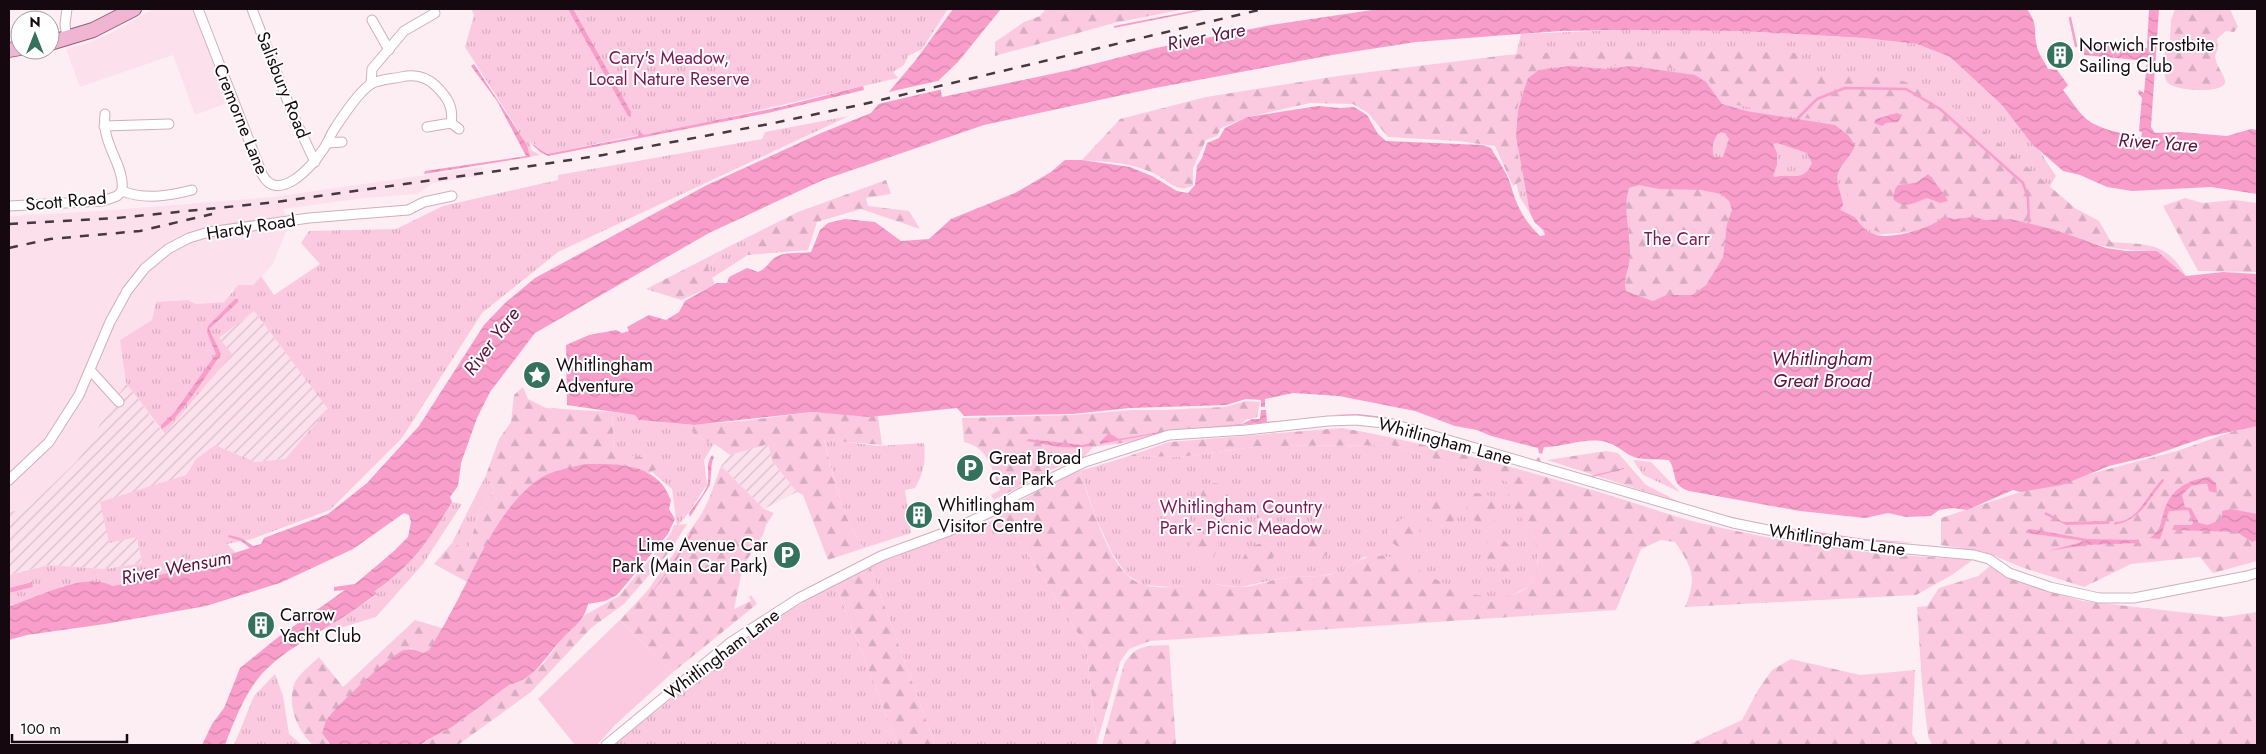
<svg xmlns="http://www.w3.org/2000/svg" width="2266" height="754" font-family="Jost,sans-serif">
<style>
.built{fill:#fce1ed}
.industrial{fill:url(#industrial-furrows)}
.grass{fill:url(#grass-tufts)}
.forest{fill:url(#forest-firs)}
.pitch{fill:#fbcae1}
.water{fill:url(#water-waves);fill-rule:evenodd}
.pier{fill:#fdeef4}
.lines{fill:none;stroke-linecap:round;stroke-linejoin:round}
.stream{stroke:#f99ecb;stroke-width:2.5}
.minor-casing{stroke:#d2aebe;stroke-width:11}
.primary-casing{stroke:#9c587a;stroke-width:16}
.minor{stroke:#fff;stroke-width:9}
.primary{stroke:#efb5d2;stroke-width:14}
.rail{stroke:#45383e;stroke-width:2.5;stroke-dasharray:9 9;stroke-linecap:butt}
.labels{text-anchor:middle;stroke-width:4;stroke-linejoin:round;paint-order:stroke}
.poi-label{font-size:18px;fill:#15090f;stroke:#fff;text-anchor:start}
.park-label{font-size:18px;fill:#7e1555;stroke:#fff}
.street-label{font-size:18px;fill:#15090f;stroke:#fff}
.water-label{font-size:19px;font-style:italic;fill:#5e0f3e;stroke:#fff}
</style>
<defs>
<pattern id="industrial-furrows" width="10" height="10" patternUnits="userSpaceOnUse" patternTransform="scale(1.25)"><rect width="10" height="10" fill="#fce1ed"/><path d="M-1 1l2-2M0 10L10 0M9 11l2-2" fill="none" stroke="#d7c0ca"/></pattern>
<pattern id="grass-tufts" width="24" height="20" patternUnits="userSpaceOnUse" patternTransform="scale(1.25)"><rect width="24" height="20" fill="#fbcae1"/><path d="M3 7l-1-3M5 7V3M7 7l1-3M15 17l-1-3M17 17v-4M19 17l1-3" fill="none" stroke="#d6acc0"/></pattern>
<pattern id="forest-firs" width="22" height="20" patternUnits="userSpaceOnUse" patternTransform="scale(1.25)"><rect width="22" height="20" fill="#fbcae1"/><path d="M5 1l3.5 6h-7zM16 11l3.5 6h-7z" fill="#d6acc0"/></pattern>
<pattern id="water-waves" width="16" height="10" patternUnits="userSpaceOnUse" patternTransform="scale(1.25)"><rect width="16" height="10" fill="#f99ecb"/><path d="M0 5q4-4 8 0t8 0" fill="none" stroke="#d587ad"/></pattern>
</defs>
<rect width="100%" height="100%" fill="#fdeef4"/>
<!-- built -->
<g class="built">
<polygon points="191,9 199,25 227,103 195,115 173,55 80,87 66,49 88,43 111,33 151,10"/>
<polygon points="482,167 484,175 433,183 418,194 365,198 283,209 289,225 272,266 252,286 232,290 224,302 196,304 188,300 120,340 126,383 77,461 27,509 9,512 9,216 100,211 272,197"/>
</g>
<!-- industrial -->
<g class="industrial">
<polygon points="254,311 328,409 285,459 255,462 215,445 196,459 186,475 168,482 137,537 142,563 105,569 49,565 9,575 9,512 27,509 77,461 126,383 164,434 219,338"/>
<polygon points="768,444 772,461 797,492 764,509 721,466 730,455"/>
</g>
<!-- grass -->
<g class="grass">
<polygon points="471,9 948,9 922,49 908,56 904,65 893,72 898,78 639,138 638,135 547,154 530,141 531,150 540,155 530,157 518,130 465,47 474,15"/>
<polygon points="1618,30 1741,31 1864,38 1917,44 1950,57 2002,105 2039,150 2056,176 2029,222 1873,235 1545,235 1520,198 1507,147 1506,95 1521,34"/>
<polygon points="849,116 558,252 482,313 402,438 330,510 252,539 227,544 236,553 184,569 113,586 63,586 28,601 9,605 9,593 33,587 31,582 9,588 9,575 49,565 105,569 142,563 137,537 109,543 100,502 186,475 196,459 215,445 255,462 285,459 328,409 254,311 219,338 232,354 165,434 126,383 120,340 152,320 156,302 188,300 196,304 224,302 238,285 253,285 261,276 274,295 320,264 301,243 309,231 396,229 443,206 558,180 558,175 762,139 765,132"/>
<polygon points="748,237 748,255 712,278 708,267 722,250"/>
<path d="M612,412l23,3 4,5 52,5 4,11 19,8 -10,16 3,25c-11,14 -17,29 -30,41l-5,-37 -20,-17 6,-3 -44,-16z"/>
<path d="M824,439l53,7 47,-3c2,18 0,29 -9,45l-10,2 6,43 -47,15c-22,-28 -31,-75 -40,-109z"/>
<polygon points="1391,445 1509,482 1538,548 1537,572 1529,586 1509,597 1477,597 1452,589 1389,557 1364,557 1340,572 1320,576 1287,577 1240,587 1212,584 1173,587 1143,585 1126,574 1112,553 1096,518 1080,471 1129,456 1180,457 1260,446"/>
<polygon points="1633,460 1651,462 1680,492 1643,475"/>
<polygon points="486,475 495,490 480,509 468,550 452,543"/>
<path d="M452,502l10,2 -39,60 -47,53 -46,14 -4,-3 52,-34 -3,-3c40,-28 52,-49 77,-89z"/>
<polygon points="1001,512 1086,646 1097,745 935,745 870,566 991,521"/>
<polygon points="835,584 898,745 613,745 766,624"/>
<polygon points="275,674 283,696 289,734 302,745 234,745 254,696"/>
</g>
<!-- forest -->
<g class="forest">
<polygon points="1046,9 1185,9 1114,23 995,56 995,42 1024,22 1040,16"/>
<path d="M2175,9h55l8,18 -4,5 -8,-1 -9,8 1,10 -3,6c0,11 12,22 10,28 -4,11 -52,8 -58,-1 -4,-6 -2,-16 -2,-23 0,-7 -1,-13 5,-18l1,-21z"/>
<path d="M1630,48l169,5 5,22 87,2 41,14 62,48 81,69 24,13 12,21c36,3 55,-1 75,34l-29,-25c-28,0 -52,-3 -79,-12 -9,-3 -18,-9 -28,-11 -33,-8 -63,-10 -97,-11 -31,-1 -51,28 -84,11 -10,-6 -28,-42 -25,-53 3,-12 14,-17 13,-30l-19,-21 -111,-21 -7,-6 -11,-16 -12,-9 -40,-6 -26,-2 -23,2 -43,-3 -35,10 -9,14 -8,46 10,47 -10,6 -18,-40 -37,-5 -70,-4 -20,-24 -15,-9 -43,-1 -63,14 -26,11 -4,8 -11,4 -13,28v17c-15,10 -25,-5 -38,-11 -24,-12 -48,-12 -73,-14l38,-41 86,-22 132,-21 169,-21z"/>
<polygon points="886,180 891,194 866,198 868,206 909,211 920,229 861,209 817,222 808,250 748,255 748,237 798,212"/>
<path d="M1639,185l20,4 43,1 19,4 8,7 3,9 -5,14 -4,33 -17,28 -14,10h-26l-13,6 -27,-10c-3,-12 4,-23 4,-35 2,-24 -8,-45 -1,-68z"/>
<polygon points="2185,198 2203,203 2234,200 2257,203 2257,272 2198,271 2163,206"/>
<polygon points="722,250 708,267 715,285 681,300 646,289"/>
<polygon points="523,387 528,399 546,408 612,412 614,453 659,460 658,469 649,473 629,466 585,464 502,519 467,582 434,564 452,543 468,550 480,509 495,490 486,475 499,439 511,422 514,395"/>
<path d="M1246,401l14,1 -3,15 -12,3 -7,7 -78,8 -30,7 -37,5 -9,10 -28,11 -62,32 -3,-5 9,-5c-9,-22 -11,-42 -36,-48l-2,-24 112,-3 57,-5h34l60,-3z"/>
<path d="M812,412l66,4 4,29 -58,-5c9,33 18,80 40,108l-36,12 -25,-65 -6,-3 -25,-31 -4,-17 -38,11 -14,-10 -21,-9 -4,-11 52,-4z"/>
<polygon points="2257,423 2257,561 2213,573 2200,557 2131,564 2084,587 2021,567 1985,552 1941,545 1941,518 2014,494 2177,451"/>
<path d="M1342,428c85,15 167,38 250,62 36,10 72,24 108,33 90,21 181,34 274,36l-22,16 -36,20 -231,12c12,-29 8,-39 -10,-65l-14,-2 -20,9 -25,61 -466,31 -21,8 -9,13 -23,81 -11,-97 -85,-134 51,-29 28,-12c9,28 26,83 46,103 22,23 60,9 87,10 9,1 18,3 27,3 16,0 32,-8 48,-10 14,-1 27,0 41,-2 26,-6 28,-23 59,-18 8,1 17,7 24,10 32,15 48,29 85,30 11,0 25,-3 33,-13 12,-16 9,-40 -2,-57 -11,-16 -23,-24 -20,-45l-117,-37 -131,1 -80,11 -51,-1 40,-14z"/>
<polygon points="1606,451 1618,453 1646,485 1681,503 1547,460"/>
<polygon points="721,466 764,509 774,513 766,525 763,535 743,566 734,609 751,601 749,597 751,595 757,604 672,673 620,620 648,590 701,515 709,499"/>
<polygon points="1215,483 1224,485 1228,496 1220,507 1207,505 1201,503 1201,494 1206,484"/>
<path d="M1475,493c15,1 22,4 27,19 -8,14 -20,14 -34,5l-2,-15z"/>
<circle cx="1443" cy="511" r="15"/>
<polygon points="1264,497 1279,499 1281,510 1273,524 1257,518 1256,506"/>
<polygon points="1405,518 1418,525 1420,534 1415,547 1401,549 1387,539 1387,527 1395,521"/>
<polygon points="687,524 670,551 624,604 591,628 531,692 458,745 422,745 429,739 452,727 509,685 519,682 543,664 562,639 585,615 619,596 670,535 674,525"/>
<polygon points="1318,528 1329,536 1330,551 1319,561 1306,556 1297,540 1302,529"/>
<polygon points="1201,534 1214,537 1219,545 1214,557 1203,561 1190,550 1191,541"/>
<path d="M1496,537c16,5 22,19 15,34l-9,2 -12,-7 -6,-17 4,-7z"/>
<path d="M1265,542l11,9c-8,18 -11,26 -32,21l-2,-12 7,-13z"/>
<polygon points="870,566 935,745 898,745 835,584"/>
<polygon points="1990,566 2026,584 2083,601 2224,617 2257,612 2257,745 1932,745 1928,736 1922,684 1917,607 1927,606 1939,588 1978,576"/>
<path d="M415,620l27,8 -13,23 -6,2 -12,-5 -9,3 -75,90 4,4h-18c-16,-15 -27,-41 -18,-63 5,-9 17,-18 24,-25l24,30z"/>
<path d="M1169,645l7,100h-74l22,-81c12,-20 23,-18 45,-19z"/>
<polygon points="1791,659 1860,675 1915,670 1912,734 1918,745 1688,745 1742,720 1758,690 1772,670"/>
</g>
<!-- pitch -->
<polygon class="pitch" points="620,620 672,673 615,725 597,745 575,745 538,699"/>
<!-- water -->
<g class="water">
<polygon points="568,9 573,9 631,112 631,117 628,116"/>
<path d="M953,9h48l-43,53 -19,18 3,17 128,-27 86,-22 115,-23 108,-16h648c12,17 6,22 10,38 2,8 8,15 11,22l9,1 11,15 -5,5c9,11 17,26 29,33 15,8 33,11 49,15l1,-6 -3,-1 3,-33 -4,-5 1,-3 5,3 3,-32 -63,-6 1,-11 62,4 2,-39h10l-8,118 4,6 25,-1 47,4 24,-7 6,1v64l-46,-7 -79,4 -25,-4 -27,-12 -17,-4 -31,-27 -30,-39 -52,-48 -33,-13 -53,-6 -123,-7 -123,-1 -59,1 -143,11 -84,13 -177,33 -171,37 -161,55 -114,53 -174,100 -45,59 -13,26 -16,45 -3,23 -8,11 2,5c-24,39 -38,62 -77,89l3,4h-3c-12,8 -23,17 -35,24 -28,18 -62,34 -83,61 -14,18 -24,44 -32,65h-23l10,-21 12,-16 16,-40 37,-30 68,-48 -11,1v-4l21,-3 39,-33 14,-14 3,-15 -2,-7 -5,-2 -51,36 -73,34 -74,23 -101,18 -78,11 -18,5v-34c30,-8 73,-35 104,-20l71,-17 66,-21 -9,-7 -13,-4 1,-2 12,3 12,8 8,-2 3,-6 64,-24 39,-31 52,-57 65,-101 21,-22 30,-25 172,-93 114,-52 50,-20 44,-52z"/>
<polygon points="1201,9 1209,9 1114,28 1114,26"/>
<polygon points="474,64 527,145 530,157 424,174 425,171 526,156 497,101 471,66"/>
<path d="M1570,66l36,3 25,-3 64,9 11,7 16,22 24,7 89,14 13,10 7,10c-3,11 -14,18 -17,28 -3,9 4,22 5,32l-3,5c5,2 10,4 14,7 6,6 9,12 17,16 15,9 61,-5 73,-16l10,2 21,-2 10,3 25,-1 43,10 53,19 20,3h31l29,25 37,-4 34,2v152l-51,11 -55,19 -42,10 -47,19 -42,7 -7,-2 -46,20 -14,-2 -14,2 -8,6 -25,1 -18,-4 -23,5 -65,-7 -111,-20c-19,-6 -11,-17 -20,-31 -10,-1 -22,0 -32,-2 -11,-3 -19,-13 -31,-16 -21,-5 -41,5 -62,5l-2,7 -3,-1 -1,-5 -47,-12 -14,-6 -22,-4 -40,-15 -76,-15 -46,-3 -28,6v8h-4v-7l-15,-1 -20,6 -96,3 -57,6 -109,2 -7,-8 -88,9 -57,-5 -118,13 -55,-5 -4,-5 -68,-10 -1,-60 23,-10 27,-5 6,3 7,-2 -2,-4 22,-12 17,5 13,-8 6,-11 32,-18h10l2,-6 18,-9 11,4c11,-5 10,-10 18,-15 10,-6 23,-3 35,-5l9,-22 8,-7 17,-4 30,3 26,19 28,-2 22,-20 64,-26 36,-21 14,-12h17l48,7 22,9 25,15 11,2 7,-8 2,-19 5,-8 5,-15 12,-5 6,-10 22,-11 71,-11 22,2 14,-1 13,8 11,19 8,7 97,4 8,3c6,11 15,23 19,35 7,23 12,35 30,53l5,-1 -1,-5 -9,-7 -5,-10 -14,-77 2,-24 4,-16 6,-18 11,-8zM1719,132l6,1 4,6 -6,18h-9c-3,-9 -1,-17 5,-25zM1777,143l30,10 5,10c-9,21 -20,9 -37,14l-2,-1 4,-11v-12l-4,-9zM1639,185l20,4 43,1 19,4 8,7 3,9 -5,14 -4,33 -17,28 -14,10h-26l-13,6 -27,-10c-3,-13 4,-23 4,-35 1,-24 -8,-45 -1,-68z"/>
<polygon points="863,86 864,90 768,113 548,156 540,152 530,142 547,154 638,136 639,131 644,135 780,107"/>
<polygon points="1897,113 1902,115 1898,122 1886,123 1882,126 1874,123 1876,119"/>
<path d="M1928,174c2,1 20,25 20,27l-8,2 -13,-5c-10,4 -24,12 -34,1l2,-10 3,-4 18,-2z"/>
<path d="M235,299h3v3l-29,27 12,25c-11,16 -45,70 -60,75v-4l13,-12 42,-59 -9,-22 1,-6z"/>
<polygon points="1261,410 1266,410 1267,422 1325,417 1165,432 1100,444 1100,442 1109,433 1119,439 1166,431 1242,424 1252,419 1260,419"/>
<polygon points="1358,414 1384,417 1454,437 1383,419 1359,415 1332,415"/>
<path d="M1028,439l54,6 10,-2 1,2c-21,6 -45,0 -66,-4z"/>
<path d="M712,455l2,2 -2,5 -2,23 -20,32 -1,-4c5,-8 15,-18 18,-27 4,-13 -3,-18 5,-31z"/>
<polygon points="1539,457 1541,462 1590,476 1624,468 1624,469 1592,477 1628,488 1531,460 1536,460"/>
<path d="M585,464c25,0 57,-2 76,19 4,4 7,11 10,17l-2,9 6,10 -7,15 -51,61 -12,6 -17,3c-4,17 -13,21 -25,34 -18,18 -26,40 -54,47l-57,42 -25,13 -6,5h-90l-9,-12c2,-4 2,-8 4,-12 7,-12 65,-67 78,-71 8,-2 12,0 19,3l6,-3c7,-12 15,-24 21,-36 25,-44 44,-100 85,-132 13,-11 34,-14 50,-18z"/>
<path d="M2209,477l7,6 1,10 -8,-2 -2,-8 -16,3 -9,9 3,12 6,1 8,15 9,2 14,-6v-8l9,-2 26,5v26l-5,2 -15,-10 -65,-2 2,-5h18l1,-3 -5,-12 -19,1 -9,28 -10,-1c11,-8 11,-15 14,-27 7,-22 23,-31 45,-34z"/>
<path d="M2163,479l1,2c-18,20 -21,38 -50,44l1,-3c24,0 32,-29 48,-43z"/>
<path d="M1637,490l70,21 54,13 104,15 67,5c-22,-2 -46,-2 -68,-4 -78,-7 -154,-26 -228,-48z"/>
<polygon points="2046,512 2063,522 2110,521 2109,524 2066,525 2044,514"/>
<polygon points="693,529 695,530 676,561 640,609 668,570"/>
<polygon points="2030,529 2087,539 2139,540 2139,543 2085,545 2048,551 2086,541 2026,533 2026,531"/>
<polygon points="32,582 33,587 9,593 9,588"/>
</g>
<!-- pier -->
<polygon class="pier" points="942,80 943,89 874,105 884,93"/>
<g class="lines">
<!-- stream -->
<g class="stream">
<polyline points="2070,18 2076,46"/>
<polyline points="1798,118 1817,99 1845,88 1906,89 1940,109 2023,183 2028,198 2029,222"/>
</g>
<!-- minor casing -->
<g class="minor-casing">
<g id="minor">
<polyline points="67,9 65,24 67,39"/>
<path d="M198,9l64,165c15,30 49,-6 60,-23 6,-7 8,-16 13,-23 8,-12 24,-37 36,-44 8,-5 21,-5 30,-7 13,-3 25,-1 35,9 11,11 18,21 15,37l-24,4"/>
<polyline points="252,9 293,115 315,162"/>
<polyline points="372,20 389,50"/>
<polyline points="371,84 372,69 404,31 435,13"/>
<path d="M105,114c-4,31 20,50 17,77 23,9 47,5 70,-1"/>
<polyline points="451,123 459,129"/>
<polyline points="104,126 169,124"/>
<polyline points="327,143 342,142"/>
<polyline points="9,206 103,201 117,196 122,191"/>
<polyline points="91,371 119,402"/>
<polyline points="9,480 49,442 79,395 110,322 127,291 145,268 168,249 189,238 209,232 309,218 408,210 424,202 452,196"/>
<polyline points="606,745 731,642 799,598 881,556 949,531 991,512 1017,495 1085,462 1169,435 1246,430 1328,421 1356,420 1393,424 1733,523 1828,542 1974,555 1989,559 2009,573 2050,587 2099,598 2134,598 2247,576 2257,573"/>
</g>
</g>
<!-- primary casing -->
<g class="primary-casing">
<g id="primary">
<polyline points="50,43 93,30 134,9"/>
<polyline points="9,50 20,48"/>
</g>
</g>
<!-- minor -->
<use href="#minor" class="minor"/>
<!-- primary -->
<use href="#primary" class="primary"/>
<!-- rail -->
<g class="rail">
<polyline points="9,224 117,218 277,202 505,170 603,155 769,124 864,104 1263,9"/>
<polyline points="9,248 50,239 140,231 212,214"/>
</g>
</g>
<!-- icons -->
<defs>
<g id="building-disc" transform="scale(1.4375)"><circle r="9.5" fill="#34725d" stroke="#fff"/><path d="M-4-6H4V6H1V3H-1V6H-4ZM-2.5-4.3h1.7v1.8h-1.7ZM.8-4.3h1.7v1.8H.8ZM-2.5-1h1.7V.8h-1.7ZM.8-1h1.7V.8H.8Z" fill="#fff"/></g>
<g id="sight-disc" transform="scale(1.4375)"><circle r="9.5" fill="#34725d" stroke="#fff"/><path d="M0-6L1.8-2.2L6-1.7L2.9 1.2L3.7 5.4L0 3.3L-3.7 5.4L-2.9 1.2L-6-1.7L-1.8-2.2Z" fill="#fff"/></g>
<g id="parking-disc" transform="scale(1.4375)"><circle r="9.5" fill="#34725d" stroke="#fff"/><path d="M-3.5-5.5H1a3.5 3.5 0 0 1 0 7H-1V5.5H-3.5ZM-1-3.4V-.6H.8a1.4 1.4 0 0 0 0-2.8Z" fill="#fff"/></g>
</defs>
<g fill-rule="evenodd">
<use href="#building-disc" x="2060" y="55"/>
<use href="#sight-disc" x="537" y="375"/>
<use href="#parking-disc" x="970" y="468"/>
<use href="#building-disc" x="919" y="515"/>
<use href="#parking-disc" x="787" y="555"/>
<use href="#building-disc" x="261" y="625"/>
</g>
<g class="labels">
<!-- poi labels -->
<g class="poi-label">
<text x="2079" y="51">Norwich Frostbite<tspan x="2079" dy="21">Sailing Club</tspan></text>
<text x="556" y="371">Whitlingham<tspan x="556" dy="21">Adventure</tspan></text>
<text x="989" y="464">Great Broad<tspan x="989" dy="21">Car Park</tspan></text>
<text x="938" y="511">Whitlingham<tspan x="938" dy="21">Visitor Centre</tspan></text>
<text x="768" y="551" text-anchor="end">Lime Avenue Car<tspan x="768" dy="21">Park (Main Car Park)</tspan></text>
<text x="280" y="621">Carrow<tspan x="280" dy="21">Yacht Club</tspan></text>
</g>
<!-- park labels -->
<g class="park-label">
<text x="669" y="64">Cary's Meadow,<tspan x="669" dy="21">Local Nature Reserve</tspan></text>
<text x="1677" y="245">The Carr</text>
<text x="1241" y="513">Whitlingham Country<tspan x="1241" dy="21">Park - Picnic Meadow</tspan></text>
</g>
<!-- street labels -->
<g class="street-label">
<text transform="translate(283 85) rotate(68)" y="6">Salisbury Road</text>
<text transform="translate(241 119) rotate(68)" y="6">Cremorne Lane</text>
<text transform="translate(66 201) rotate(-5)" y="6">Scott Road</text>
<text transform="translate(251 227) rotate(-9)" y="6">Hardy Road</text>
<text transform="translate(1445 441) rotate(15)" y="6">Whitlingham Lane</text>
<text transform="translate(1837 540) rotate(8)" y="6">Whitlingham Lane</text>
<text transform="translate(722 654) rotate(-37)" y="6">Whitlingham Lane</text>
</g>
<!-- water labels -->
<g class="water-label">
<text transform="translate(1206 36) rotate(-11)" y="7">River Yare</text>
<text transform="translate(2158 142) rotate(4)" y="7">River Yare</text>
<text transform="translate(491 341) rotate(-53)" y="7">River Yare</text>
<text x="1822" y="365">Whitlingham<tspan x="1822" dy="22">Great Broad</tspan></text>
<text transform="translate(176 567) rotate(-11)" y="7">River Wensum</text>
</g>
</g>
<!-- border -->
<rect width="2266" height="754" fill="none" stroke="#15090f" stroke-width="20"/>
<!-- north arrow -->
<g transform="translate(35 35)"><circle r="24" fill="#ffffff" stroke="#a19d9f"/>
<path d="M0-4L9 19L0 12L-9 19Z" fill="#34725d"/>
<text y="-8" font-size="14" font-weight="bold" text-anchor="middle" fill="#15090f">N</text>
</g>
<!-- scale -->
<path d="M12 734v8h115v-8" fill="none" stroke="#15090f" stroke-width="2.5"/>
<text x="20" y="734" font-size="15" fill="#15090f" stroke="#ffffff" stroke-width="4" paint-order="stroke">100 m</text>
</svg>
